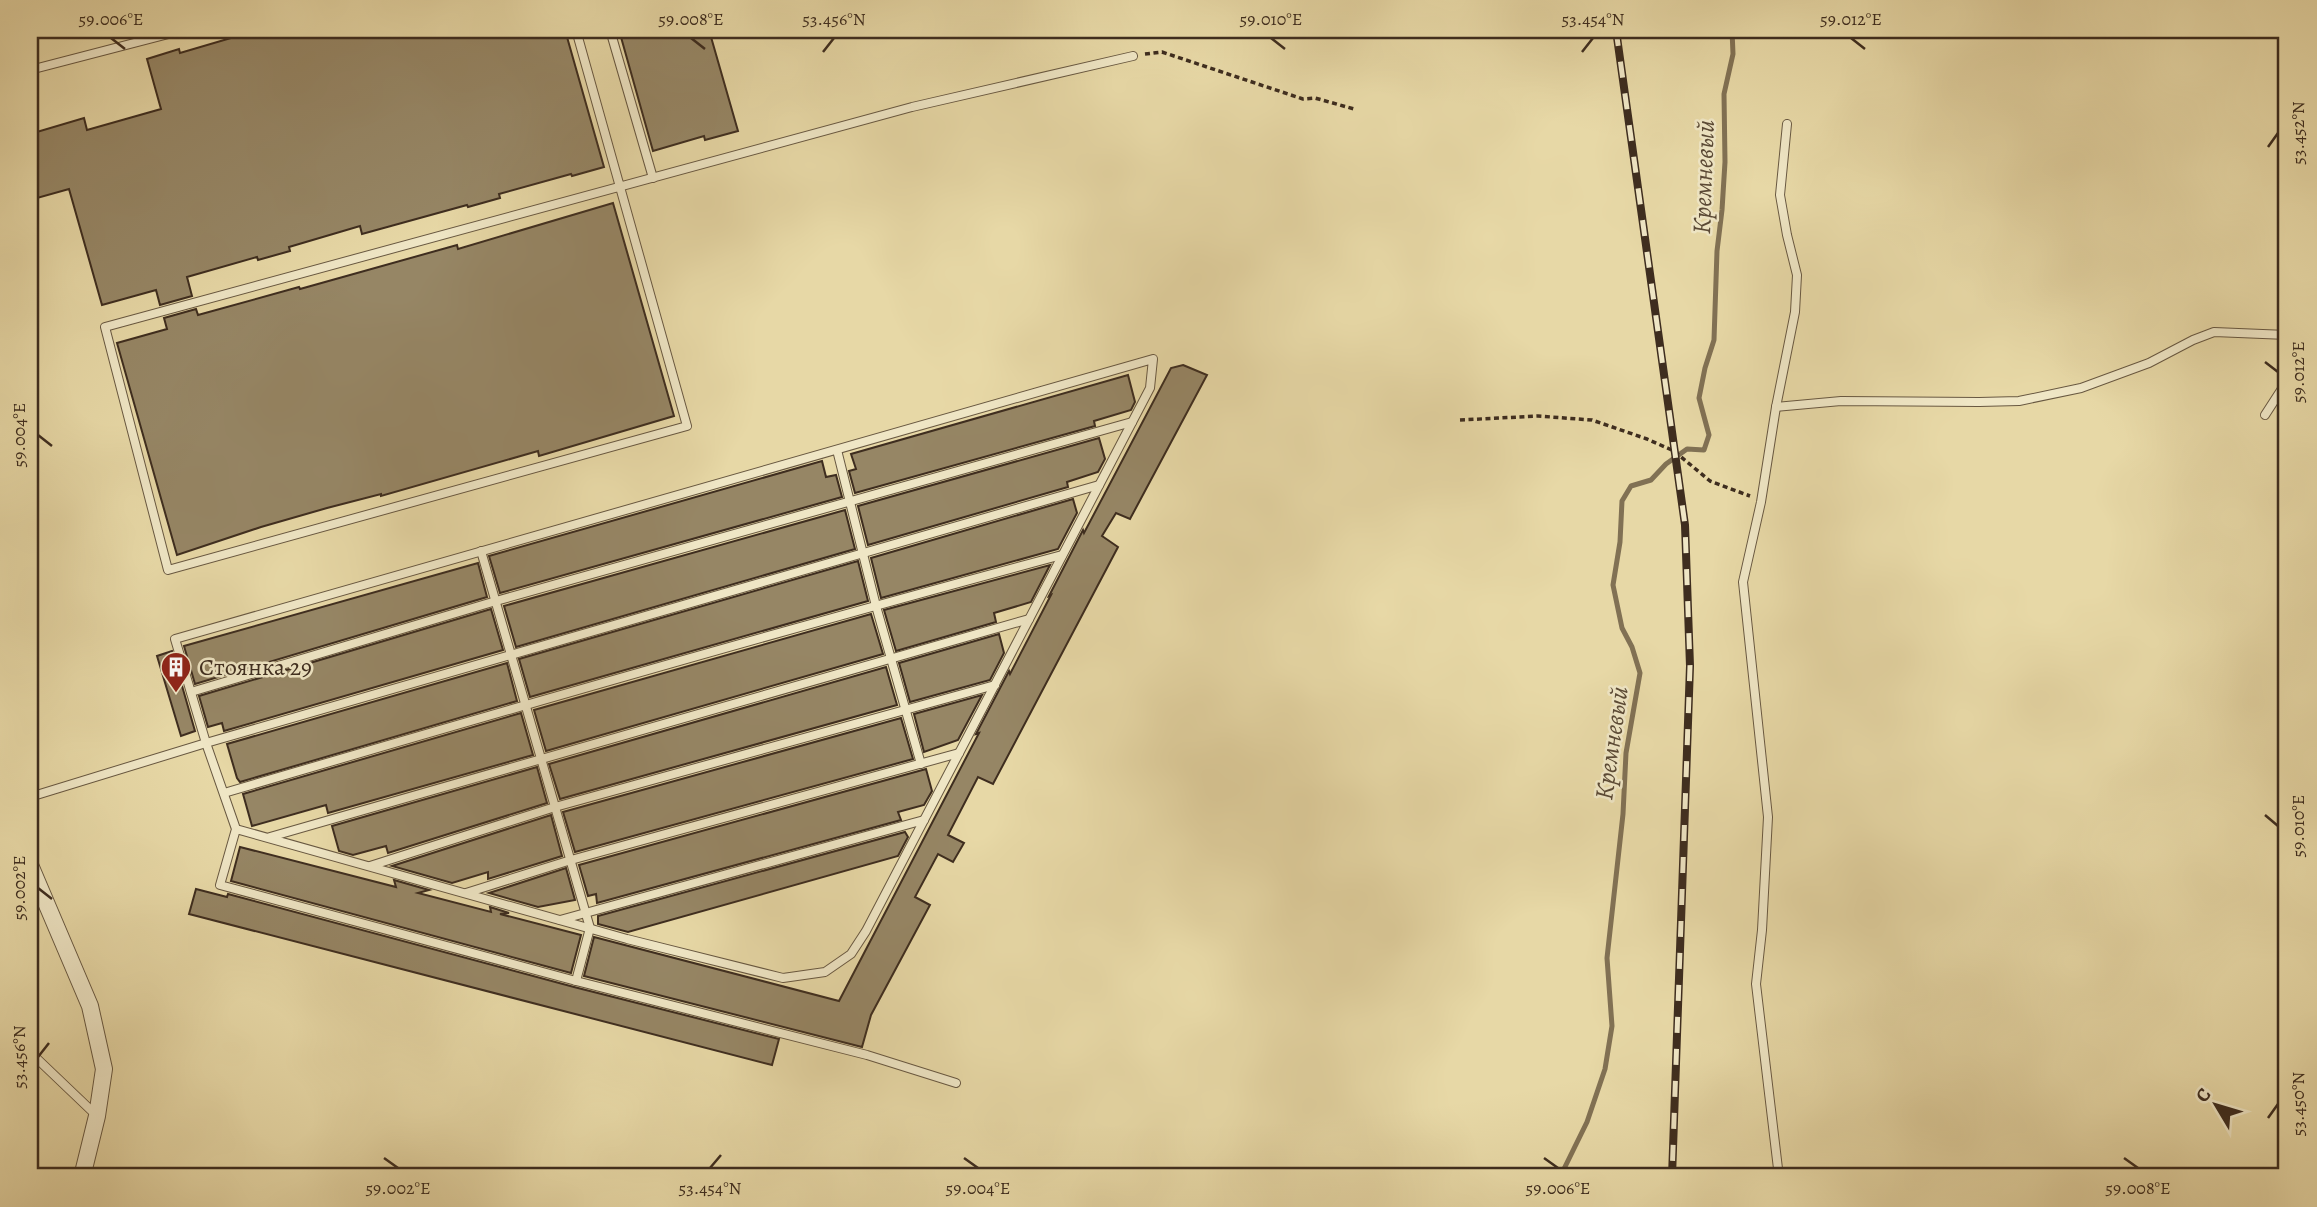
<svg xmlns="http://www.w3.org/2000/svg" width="2317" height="1207" font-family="Alegreya,serif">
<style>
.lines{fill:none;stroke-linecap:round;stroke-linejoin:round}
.stream{stroke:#817154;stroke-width:5}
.building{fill:#968665;stroke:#3e2d1f;stroke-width:2}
.service-casing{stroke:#685841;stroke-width:10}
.minor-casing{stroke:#685841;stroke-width:18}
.path{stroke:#3e2d1f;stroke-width:3.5;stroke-dasharray:5 3.5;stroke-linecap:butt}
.service{stroke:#efe6c5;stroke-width:8}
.minor{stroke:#efe6c5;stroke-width:16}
.rail-casing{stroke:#3e2d1f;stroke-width:8}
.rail{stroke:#efe6c5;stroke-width:5;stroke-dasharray:16;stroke-linecap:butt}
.ticks{fill:none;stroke:#3e2d1f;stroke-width:2.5}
.labels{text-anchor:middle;stroke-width:5;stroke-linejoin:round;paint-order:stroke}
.poi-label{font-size:24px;fill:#3e2d1f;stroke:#efe6c5;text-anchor:start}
.water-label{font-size:26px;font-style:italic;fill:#5a4935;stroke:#efe6c5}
.neatline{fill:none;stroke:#3e2d1f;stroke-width:2.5}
.ticks-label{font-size:18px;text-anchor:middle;fill:#3e2d1f}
</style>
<rect width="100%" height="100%" fill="#e7d8a6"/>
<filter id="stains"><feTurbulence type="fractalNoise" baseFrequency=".00286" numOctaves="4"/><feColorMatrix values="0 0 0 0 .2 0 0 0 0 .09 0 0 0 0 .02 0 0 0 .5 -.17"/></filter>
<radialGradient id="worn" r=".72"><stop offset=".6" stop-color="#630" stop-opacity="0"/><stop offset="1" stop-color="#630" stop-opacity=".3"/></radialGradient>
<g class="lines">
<!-- stream -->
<polyline class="stream" points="1560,1177 1587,1122 1605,1069 1612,1026 1607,958 1623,814 1626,753 1640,673 1632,647 1622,628 1613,585 1620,542 1622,501 1631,486 1651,480 1666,464 1687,449 1704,450 1709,435 1699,398 1705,368 1714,340 1717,251 1722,210 1725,162 1724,94 1733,54 1732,30"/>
</g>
<!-- building -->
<g class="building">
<polygon points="248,30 565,30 604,167 572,176 571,174 499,194 500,198 468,207 467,205 362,234 360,226 289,247 290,251 258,260 257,257 187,277 192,296 160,305 156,290 102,305 69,189 30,200 30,134 84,118 87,130 161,109 147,59 179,49 180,53 248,33"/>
<polygon points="619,30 709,30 738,131 705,140 704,136 653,151"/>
<polygon points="613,203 674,416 539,456 538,451 381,496 381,494 327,508 261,527 177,555 117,343 167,329 164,318 196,309 198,315 299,287 300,289 457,245 458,249"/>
<polygon points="1183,365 1207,375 1130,519 1116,513 1102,536 1118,547 993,784 978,777 948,835 964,843 953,862 938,854 915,897 930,905 871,1015 862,1047 584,976 594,937 839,1001 979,733 976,734 1009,671 1010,674 1051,595 1049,596 1083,530 1084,533 1171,368"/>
<polygon points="1128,375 1135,402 1131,410 1094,421 1095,426 855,493 849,471 856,469 851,454"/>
<polygon points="1099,438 1105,459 1098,472 1067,482 1068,487 868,545 858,506"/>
<polygon points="822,461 826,477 836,475 842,497 500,593 489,556"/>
<polygon points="1073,499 1077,513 1058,549 881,598 871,558"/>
<polygon points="845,510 855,549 516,647 504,606"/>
<polygon points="858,561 868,601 530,697 519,659"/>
<polygon points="478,563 487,597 195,684 184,646"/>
<polygon points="1050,565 1031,602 994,613 996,622 896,651 884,610"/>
<polygon points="491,609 503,650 224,731 222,723 208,727 199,696"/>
<polygon points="871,614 883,654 546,751 534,710"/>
<polygon points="999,634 1004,653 990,680 910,702 899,663"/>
<polygon points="172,651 195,731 181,736 157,656"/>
<polygon points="507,663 517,701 240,782 237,778 227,744"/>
<polygon points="886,667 897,705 560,799 549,764"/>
<polygon points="982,695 958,740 924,752 914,714"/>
<polygon points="521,713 533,755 328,813 326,805 252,826 243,794"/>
<polygon points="901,718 913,759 575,852 563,812"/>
<polygon points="537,767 547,803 388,853 386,846 353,855 339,851 332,826"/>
<polygon points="926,769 932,791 924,805 898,812 901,820 597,903 596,894 588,896 579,865"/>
<polygon points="551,815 562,856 488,879 488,872 452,883 392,866"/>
<polygon points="905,832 908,837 898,856 628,932 598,924 598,916"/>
<polygon points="240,847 396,887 394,880 429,890 418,893 491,912 490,907 509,913 500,914 581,935 571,973 231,881"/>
<polygon points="566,868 575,900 538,907 489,893"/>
<polygon points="196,889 227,897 228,894 574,987 779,1039 772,1065 189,914"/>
</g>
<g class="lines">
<!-- service casing -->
<g class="service-casing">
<g id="service">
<polyline points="576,30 687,426 168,570 105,327 912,107 1133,56"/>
<polyline points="610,30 653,178"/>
<polyline points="30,70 184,30"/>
<polyline points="1776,407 1841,401 1979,402 2019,401 2081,388 2149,363 2193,340 2214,332 2287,335"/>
<polyline points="2265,415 2287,381"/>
<polyline points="837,450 876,606 921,764"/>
<polyline points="481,551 590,928 576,981"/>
<polyline points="191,692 496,601 1132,422"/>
<path d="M224,793c279,-82 558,-163 838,-238"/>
<polyline points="30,797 206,743 1099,485"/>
<polyline points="236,829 627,939 783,978 825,972 851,954 866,931 1150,388 1153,359 175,639 206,743 236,829 220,885 576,981 867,1055 956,1083"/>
<polyline points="270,837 1029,619"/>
<polyline points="370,866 555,807 995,685"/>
<polyline points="466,893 571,860 959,753"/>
<polyline points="560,920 924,820"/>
<polyline points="30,1052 96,1115"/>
<polyline points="1779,1177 1756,984 1762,930 1768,817 1743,582 1761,502 1776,407 1795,312 1797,275 1787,235 1780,195 1787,124"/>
</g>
</g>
<!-- minor casing -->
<g class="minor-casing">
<polyline id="minor" points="30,865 90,1006 104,1069 97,1116 82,1177"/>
</g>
<!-- path -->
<g class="path">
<polyline points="1145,54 1162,52 1303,99 1315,98 1354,109"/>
<polyline points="1460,420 1538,416 1592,420 1647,439 1674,451 1710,481 1750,496"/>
</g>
<!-- service -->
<use href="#service" class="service"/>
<!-- minor -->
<use href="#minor" class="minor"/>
<!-- rail casing -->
<g class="rail-casing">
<polyline id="rail" points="1616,30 1685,525 1690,666 1672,1177"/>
</g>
<!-- rail -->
<use href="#rail" class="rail"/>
</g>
<!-- ticks -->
<path class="ticks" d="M111,38l14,11M691,38l14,11M1271,38l14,11M1851,38l14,11M823,52l11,-14M1582,52l11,-14M2268,147l10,-14M2265,362l13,10M38,435l14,11M2265,815l13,11M38,888l14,11M38,1057l11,-14M2268,1118l10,-14M384,1158l14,10M964,1158l14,10M1544,1158l14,10M2124,1158l14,10M710,1168l11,-13"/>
<!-- icons -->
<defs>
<g id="building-pin" transform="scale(1.575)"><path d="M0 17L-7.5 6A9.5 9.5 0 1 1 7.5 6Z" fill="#8f2418" stroke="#efe6c5"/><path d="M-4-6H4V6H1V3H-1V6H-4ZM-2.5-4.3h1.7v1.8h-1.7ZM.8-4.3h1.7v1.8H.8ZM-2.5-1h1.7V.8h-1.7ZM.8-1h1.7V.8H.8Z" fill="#fff"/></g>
</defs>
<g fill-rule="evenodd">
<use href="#building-pin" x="176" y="667"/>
</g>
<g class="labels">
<!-- poi labels -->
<g class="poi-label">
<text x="199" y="675">Стоянка 29</text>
</g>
<!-- water labels -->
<g class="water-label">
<text transform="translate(1703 177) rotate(-88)" y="9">Кремневый</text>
<text transform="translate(1611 743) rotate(-82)" y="9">Кремневый</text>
</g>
</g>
<!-- margin -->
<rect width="2317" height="1207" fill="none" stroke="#e7d8a6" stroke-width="77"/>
<!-- north arrow -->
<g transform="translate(2216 1105) rotate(308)" stroke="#efe6c5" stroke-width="5" paint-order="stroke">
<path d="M0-5L12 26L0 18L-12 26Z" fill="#3e2d1f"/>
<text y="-10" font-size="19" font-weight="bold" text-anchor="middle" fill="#3e2d1f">С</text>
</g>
<rect x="38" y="38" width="2240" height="1130" class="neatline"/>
<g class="ticks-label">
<text x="111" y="25">59.006°E</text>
<text x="691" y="25">59.008°E</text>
<text x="834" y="25">53.456°N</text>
<text x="1271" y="25">59.010°E</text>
<text x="1593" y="25">53.454°N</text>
<text x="1851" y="25">59.012°E</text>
<text transform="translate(2298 133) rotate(-90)" y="6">53.452°N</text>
<text transform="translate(2298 372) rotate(-90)" y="6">59.012°E</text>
<text transform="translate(19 435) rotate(-90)" y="6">59.004°E</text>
<text transform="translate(2298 826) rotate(-90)" y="6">59.010°E</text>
<text transform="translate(19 888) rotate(-90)" y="6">59.002°E</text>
<text transform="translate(19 1057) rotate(-90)" y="6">53.456°N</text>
<text transform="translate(2298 1104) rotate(-90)" y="6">53.450°N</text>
<text x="398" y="1194">59.002°E</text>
<text x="710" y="1194">53.454°N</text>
<text x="978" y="1194">59.004°E</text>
<text x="1558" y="1194">59.006°E</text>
<text x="2138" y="1194">59.008°E</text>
</g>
<rect width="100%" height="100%" filter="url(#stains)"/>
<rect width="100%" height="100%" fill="url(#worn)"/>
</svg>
